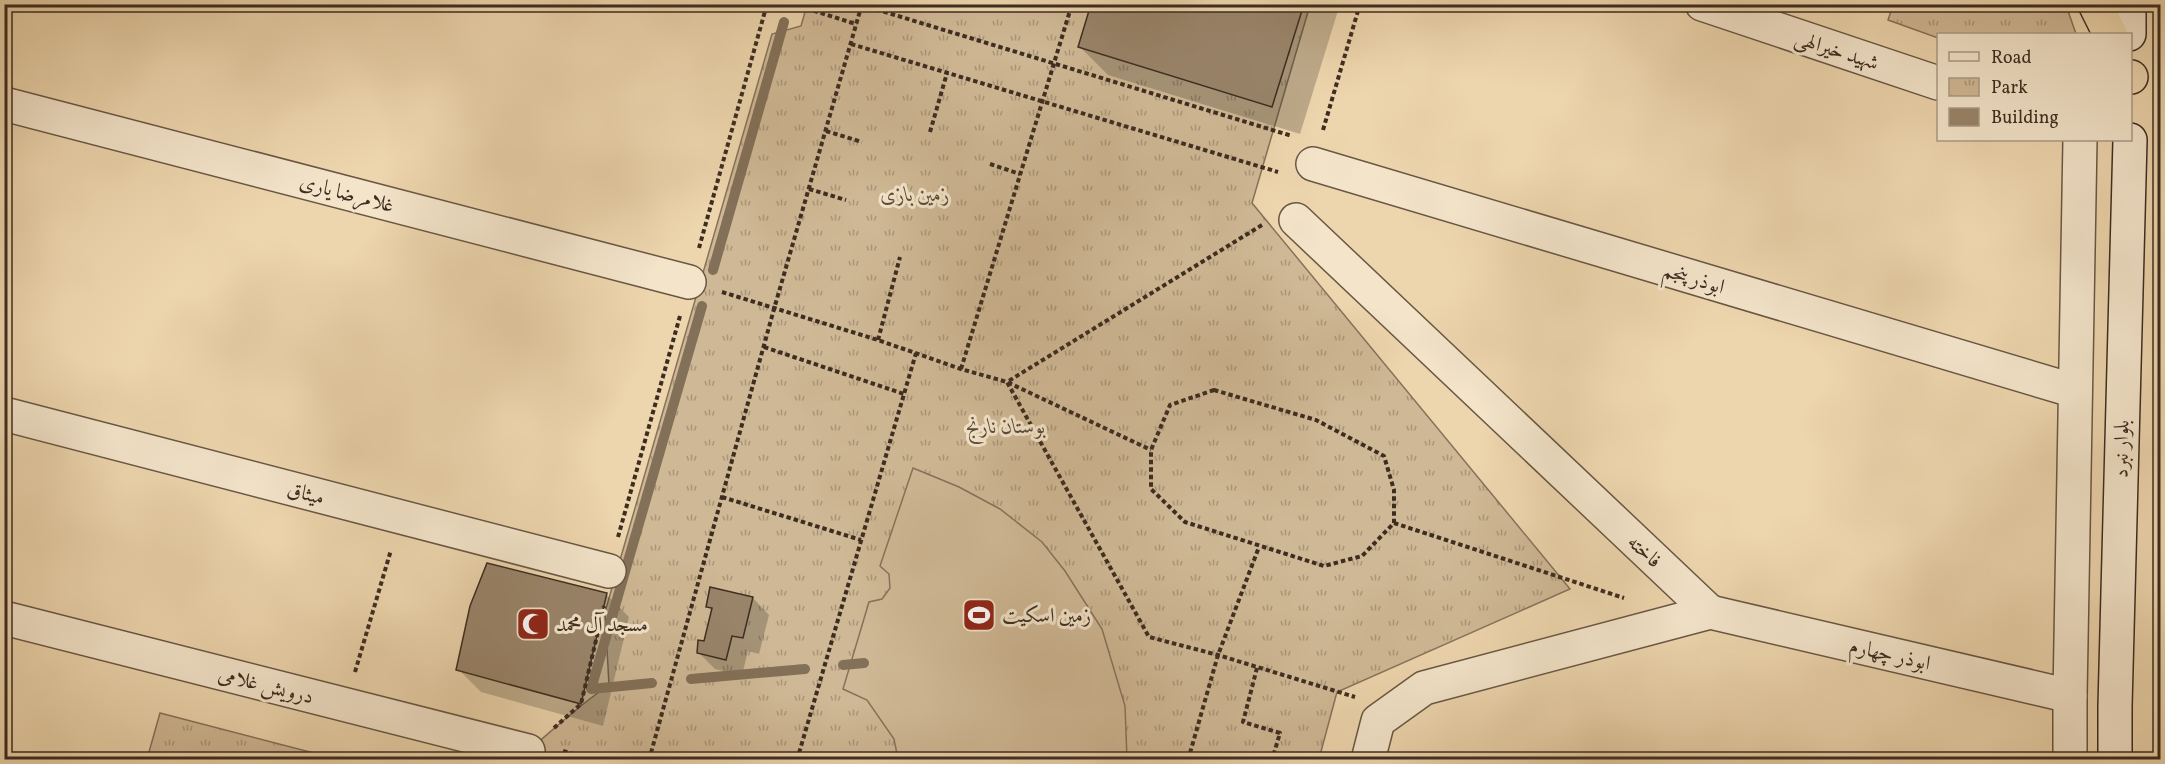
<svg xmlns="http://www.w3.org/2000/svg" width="2165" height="764" font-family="Vollkorn,Amiri,serif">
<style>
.park{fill:url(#park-tufts);stroke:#86725b;stroke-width:1.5}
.pitch{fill:#cfb895;stroke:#86725b;stroke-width:1.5}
.shadow{fill:#0003}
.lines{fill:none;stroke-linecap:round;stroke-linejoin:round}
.stream{stroke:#837058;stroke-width:10}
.building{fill:#99846a;stroke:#3d2d21;stroke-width:1.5}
.street-casing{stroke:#695744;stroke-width:36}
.secondary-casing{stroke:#3d2d21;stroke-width:36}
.highway-casing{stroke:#3d2d21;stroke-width:36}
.path{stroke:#3d2d21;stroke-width:4;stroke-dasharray:4.5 3;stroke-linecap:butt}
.street{stroke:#f3e4ca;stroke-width:33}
.secondary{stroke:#f3e4ca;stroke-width:33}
.highway{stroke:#edd5ad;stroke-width:33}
.labels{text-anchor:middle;stroke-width:6;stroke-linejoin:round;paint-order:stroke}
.street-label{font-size:21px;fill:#3d2d21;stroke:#f3e4ca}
.park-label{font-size:21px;font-style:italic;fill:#5a4938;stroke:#f3e4ca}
.poi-label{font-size:21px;fill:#3d2d21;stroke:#f3e4ca;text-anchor:start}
</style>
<defs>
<pattern id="park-tufts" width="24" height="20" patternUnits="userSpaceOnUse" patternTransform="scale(1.5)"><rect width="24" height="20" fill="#cfb895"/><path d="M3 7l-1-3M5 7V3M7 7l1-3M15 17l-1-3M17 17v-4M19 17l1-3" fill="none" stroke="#a99679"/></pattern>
</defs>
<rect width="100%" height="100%" fill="#edd5ad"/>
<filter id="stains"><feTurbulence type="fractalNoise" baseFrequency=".00333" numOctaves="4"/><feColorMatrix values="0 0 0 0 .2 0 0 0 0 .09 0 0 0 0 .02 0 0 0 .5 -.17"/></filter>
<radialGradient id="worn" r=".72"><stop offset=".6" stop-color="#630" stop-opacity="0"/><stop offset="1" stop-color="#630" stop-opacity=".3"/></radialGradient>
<!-- park -->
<g class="park">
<path d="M807,5h503l-58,198 318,386 -233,103 -18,67 -802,1c31,-25 59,-53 92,-75l-4,-73 167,-578 29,-8z"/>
<polygon points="1893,5 2066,5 2076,34 1938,34 1938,38 1888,20"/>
<polygon points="160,713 337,759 147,759"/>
</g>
<!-- pitch -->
<polygon class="pitch" points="913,468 959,487 1000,509 1042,542 1065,571 1102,629 1125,706 1127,759 898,759 894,739 867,700 843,689 869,602 882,599 890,588 889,574 880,566"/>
<!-- shadow -->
<g class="shadow">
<polygon points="1092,4 1340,4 1300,134 1108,75 1080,47"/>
<polygon points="606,594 629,617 603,726 481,692 458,669"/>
<polygon points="753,598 769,615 759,654 748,651 742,675 715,669 698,652 705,643 712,611 707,606"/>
</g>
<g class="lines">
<!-- stream -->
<g class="stream">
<polyline points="713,270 784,22"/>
<polyline points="843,665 864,663"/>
<polyline points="691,679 805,669"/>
<polyline points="652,683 591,689 702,306"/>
</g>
</g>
<!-- building -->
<g class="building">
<polygon points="1091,4 1304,4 1272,107 1078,47"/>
<polygon points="487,563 607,593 581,704 456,670 470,606"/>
<polygon points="710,587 753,597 743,638 732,636 726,660 697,653 698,640 704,641 712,608 706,607"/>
</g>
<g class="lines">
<!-- street casing -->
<g class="street-casing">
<g id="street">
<polyline points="1702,4 1938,83"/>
<polyline points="4,104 689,282"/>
<polyline points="1313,164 2075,391"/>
<polyline points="1296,220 1710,612"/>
<polyline points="4,414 609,571"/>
<polyline points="4,618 528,751"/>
<polyline points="1368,760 1378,721 1424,688 1710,612 2070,696"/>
<polyline points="2070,760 2070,696 2080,140"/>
</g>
</g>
<!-- secondary casing -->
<g class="secondary-casing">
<g id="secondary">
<polyline points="2129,4 2129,34"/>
<polyline points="2115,760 2115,706 2130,140"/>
</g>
</g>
<!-- highway casing -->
<g class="highway-casing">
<g id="highway">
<polyline points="2095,4 2110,34"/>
<polyline points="2130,77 2131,77"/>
</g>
</g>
<!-- path -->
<g class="path">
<polyline points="792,4 856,24"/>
<polyline points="862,5 1292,136"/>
<polyline points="851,44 1278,172"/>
<polyline points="1323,130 1360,4"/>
<polyline points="826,131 862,142"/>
<polyline points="930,132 947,73"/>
<polyline points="990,164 1020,174"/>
<polyline points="809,189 846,200"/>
<polyline points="1262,225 1007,382 1149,637 1218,655 1355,697"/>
<polyline points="699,248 767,4"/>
<polyline points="722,292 878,340 961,369 1007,382 1151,450"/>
<polyline points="878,340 900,257"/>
<polyline points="764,347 904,394"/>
<polyline points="961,369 1072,4"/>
<polygon points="1214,390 1316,420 1384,456 1394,490 1394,523 1362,556 1324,566 1185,522 1151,489 1151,450 1170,405"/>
<polyline points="722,497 861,540"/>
<polyline points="1394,523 1624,598"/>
<polyline points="618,537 680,316"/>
<polyline points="1257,668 1243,722 1280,733 1272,760"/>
<polyline points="355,672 391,550"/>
<polyline points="554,728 581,704 604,606"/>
<polyline points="563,751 594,760"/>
<polyline points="649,760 774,309 862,4"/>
<polyline points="797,760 916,353"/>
<polyline points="1188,760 1218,655 1259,547"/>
</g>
<!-- street -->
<use href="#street" class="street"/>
<!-- secondary -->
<use href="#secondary" class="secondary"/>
<!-- highway -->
<use href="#highway" class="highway"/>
</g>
<!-- icons -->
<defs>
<g id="stadium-square" transform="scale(1.725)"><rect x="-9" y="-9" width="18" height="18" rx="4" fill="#8f2418" stroke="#f3e4ca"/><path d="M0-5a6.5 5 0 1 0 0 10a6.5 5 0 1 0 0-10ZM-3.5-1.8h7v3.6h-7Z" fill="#fff"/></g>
<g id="mosque-square" transform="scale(1.725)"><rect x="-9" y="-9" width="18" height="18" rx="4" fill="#8f2418" stroke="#f3e4ca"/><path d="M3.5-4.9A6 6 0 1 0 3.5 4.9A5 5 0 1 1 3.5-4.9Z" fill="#fff"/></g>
</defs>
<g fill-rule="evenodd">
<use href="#stadium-square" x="979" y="615"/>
<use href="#mosque-square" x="533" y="624"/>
</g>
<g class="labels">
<!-- street labels -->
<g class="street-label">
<text transform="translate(1837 50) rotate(18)" y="7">شهید خیرالهی</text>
<text transform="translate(347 193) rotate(15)" y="7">غلامرضا یاری</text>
<text transform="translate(1694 278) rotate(17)" y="7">ابوذر پنجم</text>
<text transform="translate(2121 449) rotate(-89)" y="7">بلوار نبرد</text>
<text transform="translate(306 493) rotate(15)" y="7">میثاق</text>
<text transform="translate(1645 551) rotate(43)" y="7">فاخته</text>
<text transform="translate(1890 654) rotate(13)" y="7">ابوذر چهارم</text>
<text transform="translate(266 685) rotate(14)" y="7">درویش غلامی</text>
</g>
<!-- park labels -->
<g class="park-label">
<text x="915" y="201">زمین بازی</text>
<text x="1006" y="433">بوستان نارنج</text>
</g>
<!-- poi labels -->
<g class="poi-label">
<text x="1002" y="622">زمین اسکیت</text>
<text x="556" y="631">مسجد آل محمد</text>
</g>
</g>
<!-- margin -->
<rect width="2165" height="764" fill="none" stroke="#edd5ad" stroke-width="24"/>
<rect x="6" y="6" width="2153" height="752" fill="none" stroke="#3d2d21" stroke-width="3"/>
<rect x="12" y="12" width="2141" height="740" fill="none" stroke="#3d2d21" stroke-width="1.5"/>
<!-- legend -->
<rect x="1937" y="33" width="195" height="108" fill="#f3e4ca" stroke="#aa9b86" stroke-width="1.5"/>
<rect x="1949" y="52" width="30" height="9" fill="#f3e4ca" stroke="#aa9b86" stroke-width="1.5"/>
<text x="1991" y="63" font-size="18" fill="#3d2d21">Road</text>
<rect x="1949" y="78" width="30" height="18" fill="url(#park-tufts)" stroke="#aa9b86" stroke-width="1.5"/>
<text x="1991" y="93" font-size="18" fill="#3d2d21">Park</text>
<rect x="1949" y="108" width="30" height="18" fill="#99846a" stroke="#aa9b86" stroke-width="1.5"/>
<text x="1991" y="123" font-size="18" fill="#3d2d21">Building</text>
<rect width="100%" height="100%" filter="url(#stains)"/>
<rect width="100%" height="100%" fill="url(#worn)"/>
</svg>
